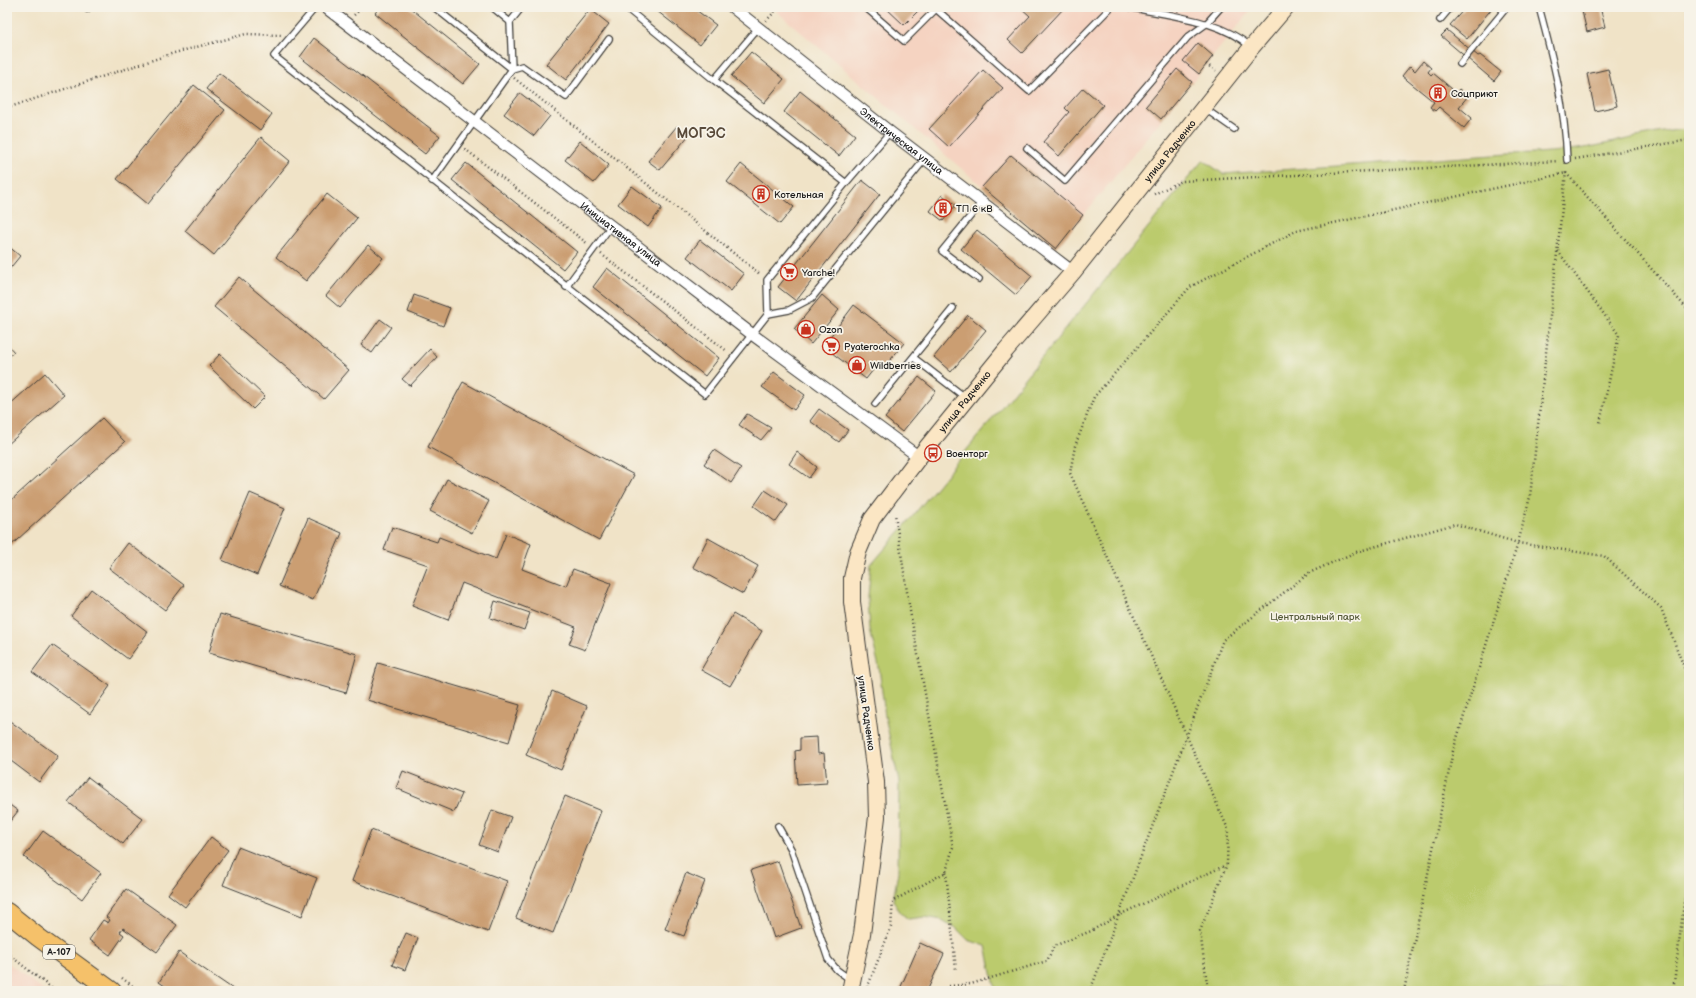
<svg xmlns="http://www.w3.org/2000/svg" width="1696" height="998" font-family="'Balsamiq Sans',sans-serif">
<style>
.built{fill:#f5d3c1}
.green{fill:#bbcb6d;stroke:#6c7444}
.building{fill:#cb9e72}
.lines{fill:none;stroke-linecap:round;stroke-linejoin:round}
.lane-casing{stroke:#3c3a36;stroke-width:8}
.street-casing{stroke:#3c3a36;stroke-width:13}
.secondary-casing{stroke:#3c3a36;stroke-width:18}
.primary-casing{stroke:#3c3a36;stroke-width:20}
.path{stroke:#3c3a36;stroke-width:2.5;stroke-dasharray:1 3;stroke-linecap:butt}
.lane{stroke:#fff;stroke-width:5.5}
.street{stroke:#fff;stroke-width:11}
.secondary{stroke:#fbe6c4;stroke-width:16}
.primary{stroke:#f5c16b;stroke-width:18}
.labels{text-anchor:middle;stroke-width:3.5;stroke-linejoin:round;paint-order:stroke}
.shield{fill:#f7f3e8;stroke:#5e5c59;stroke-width:1}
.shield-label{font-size:9px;font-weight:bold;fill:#1c1c1c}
.poi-label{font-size:10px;fill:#1c1c1c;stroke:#f7f3e8;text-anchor:start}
.street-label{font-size:10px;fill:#1c1c1c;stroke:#f7f3e8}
.park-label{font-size:10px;fill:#545938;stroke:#f7f3e8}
.district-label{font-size:14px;font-weight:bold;fill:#594a3a;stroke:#f7f3e8}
</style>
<rect width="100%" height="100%" fill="#f7f3e8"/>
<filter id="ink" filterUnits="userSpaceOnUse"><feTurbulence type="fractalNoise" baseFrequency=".025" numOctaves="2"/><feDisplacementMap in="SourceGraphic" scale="8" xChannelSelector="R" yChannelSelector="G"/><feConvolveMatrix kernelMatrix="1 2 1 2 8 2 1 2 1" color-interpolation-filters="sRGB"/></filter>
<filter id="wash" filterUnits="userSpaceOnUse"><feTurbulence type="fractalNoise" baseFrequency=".012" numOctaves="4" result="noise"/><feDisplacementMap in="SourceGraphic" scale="16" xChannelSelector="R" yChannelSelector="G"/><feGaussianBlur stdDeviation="0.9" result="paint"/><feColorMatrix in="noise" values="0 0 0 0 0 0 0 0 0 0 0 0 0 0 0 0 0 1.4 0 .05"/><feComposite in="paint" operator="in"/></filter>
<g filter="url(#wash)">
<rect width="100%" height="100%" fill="#f0e3c7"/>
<!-- built -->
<g class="built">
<polygon points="780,7 1253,7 1056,249 776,11"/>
<polygon points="7,962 44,991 7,991"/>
</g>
<!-- green -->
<path class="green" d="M1689,129v862h-693l-10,-45 -18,-6 -12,-12 -14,-8 -17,-3 -17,2 -7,-6 -8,-12 5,-29 1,-90 -14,-66 -6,-49 -9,-37 -2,-32 3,-33 41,-48 291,-357 20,14 285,-20c29,-1 58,-2 87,-8 31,-6 62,-15 94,-17z"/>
<g id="blocks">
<!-- building -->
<g class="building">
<polygon points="380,7 409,7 480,64 463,84 375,13"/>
<polygon points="652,7 692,7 716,25 700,45"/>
<polygon points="885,7 922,7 904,25"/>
<polygon points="1020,7 1065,7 1022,53 1008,40 1030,16"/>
<polygon points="1466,7 1493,7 1467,39 1450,25"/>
<polygon points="1581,7 1600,7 1605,27 1587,32"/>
<polygon points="590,9 609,24 566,80 546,64"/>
<polygon points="1447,30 1478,56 1480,55 1501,72 1494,81 1441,36"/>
<polygon points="314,38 440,136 425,154 300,57"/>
<polygon points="1198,43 1213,56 1199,74 1183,61"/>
<polygon points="751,52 784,79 764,103 731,76"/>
<polygon points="1423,61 1431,68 1428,72 1431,75 1433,73 1452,89 1450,91 1455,95 1459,89 1468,96 1459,107 1472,118 1464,128 1439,107 1435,111 1430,107 1434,102 1402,76 1410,66 1415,71"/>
<polygon points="1177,69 1192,82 1161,119 1146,106"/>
<polygon points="1608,69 1617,106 1595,111 1587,74"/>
<polygon points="983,70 1003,88 949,147 929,129"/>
<polygon points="219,73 272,114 260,130 206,89"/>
<polygon points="194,85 225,110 148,204 117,179"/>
<polygon points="1083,88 1103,105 1059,156 1043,142 1069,112 1065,108"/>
<polygon points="800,91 855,135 839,156 784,112"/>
<polygon points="520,93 550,116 534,136 504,114"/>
<polygon points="677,126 689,135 660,170 648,161"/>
<polygon points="261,137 290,161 214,255 185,231"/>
<polygon points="580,141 609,165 594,183 565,160"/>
<polygon points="1011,155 1083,215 1056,249 982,187"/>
<polygon points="466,163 577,252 563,269 452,180"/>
<polygon points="741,164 794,207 780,224 727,182"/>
<polygon points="862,180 880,194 796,301 778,287"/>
<polygon points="632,186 662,208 648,227 618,204"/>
<polygon points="327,194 357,218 306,281 276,257"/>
<polygon points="942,195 956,205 943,221 930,211"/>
<polygon points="977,230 1032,276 1016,295 961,249"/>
<polygon points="700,240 744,274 731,291 687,257"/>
<polygon points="7,245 20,256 7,272"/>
<polygon points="368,245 383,258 340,308 326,296"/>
<polygon points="607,268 719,358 705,376 593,287"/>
<polygon points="239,277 349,370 324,399 214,307"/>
<polygon points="414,295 450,308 443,326 408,312"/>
<polygon points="822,295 839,310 811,344 794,329"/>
<polygon points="854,305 904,343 883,369 877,365 866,379 823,346"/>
<polygon points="968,315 986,330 951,372 934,357"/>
<polygon points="380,319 391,327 372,353 361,345"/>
<polygon points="7,344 14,352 7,358"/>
<polygon points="430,349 437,357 410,386 402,379"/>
<polygon points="220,354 265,397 253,409 209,366"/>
<polygon points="774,372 805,395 794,410 762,387"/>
<polygon points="45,373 64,395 7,445 7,407"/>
<polygon points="919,377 936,391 902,432 885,418"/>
<polygon points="463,382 634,475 599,540 428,447"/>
<polygon points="819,409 848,430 839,442 810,421"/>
<polygon points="747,414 771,428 761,440 739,425"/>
<polygon points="102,418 125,442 7,549 7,504"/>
<polygon points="714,450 741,468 731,483 704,464"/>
<polygon points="797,452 817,467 809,478 789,464"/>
<polygon points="447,479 489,501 472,533 430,511"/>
<polygon points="765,490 788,505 776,522 754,506"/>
<polygon points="250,493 285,508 257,575 222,560"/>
<polygon points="308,518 342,533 313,600 279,586"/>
<polygon points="392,527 437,542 439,537 496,559 506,534 531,544 522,569 566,586 573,569 611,583 585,650 569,644 576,627 462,583 448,620 412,606 428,565 384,550"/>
<polygon points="708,538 758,566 743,594 693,567"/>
<polygon points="128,543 184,585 165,610 109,568"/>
<polygon points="91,589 148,632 128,659 71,616"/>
<polygon points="495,601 530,613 524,630 490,618"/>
<polygon points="220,614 357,654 346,693 209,653"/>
<polygon points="733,614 762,631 730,686 701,670"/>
<polygon points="52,645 110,686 90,714 32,672"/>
<polygon points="378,663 520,705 509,742 367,700"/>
<polygon points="552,691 587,706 561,770 526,755"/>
<polygon points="7,719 58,756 39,782 7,758"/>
<polygon points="817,737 818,754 824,753 827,783 797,785 795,751 800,750 800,738"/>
<polygon points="403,771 462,794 454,812 396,788"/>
<polygon points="88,777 143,819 123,844 68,802"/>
<polygon points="565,796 601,811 553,933 516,918"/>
<polygon points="7,803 18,811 7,825"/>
<polygon points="492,810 511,817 498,852 479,845"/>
<polygon points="371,830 507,881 488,932 352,881"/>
<polygon points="43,831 101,873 82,899 24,857"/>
<polygon points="211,837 228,850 185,907 168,894"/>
<polygon points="238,847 317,878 302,916 223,885"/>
<polygon points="778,861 801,928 774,938 751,870"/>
<polygon points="686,873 705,881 684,936 665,929"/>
<polygon points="126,889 177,925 157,952 123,928 120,932 124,935 110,955 89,940 103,920 108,923 110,920 106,917"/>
<polygon points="406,933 418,938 405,970 392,965"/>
<polygon points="920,943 944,954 927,991 899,991"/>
<polygon points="179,952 236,991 172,991 159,982"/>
</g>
</g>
</g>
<g filter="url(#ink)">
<use href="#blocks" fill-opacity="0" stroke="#3c3a36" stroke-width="1"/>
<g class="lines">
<!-- lane casing -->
<g class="lane-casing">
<g id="lane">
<polyline points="85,7 87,9"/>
<polyline points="316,7 274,56 705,394 768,314 767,280 846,183 890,132"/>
<polyline points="492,7 510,22"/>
<polyline points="522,7 510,22 512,69 522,66 566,97 609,39"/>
<polyline points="625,7 714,80"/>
<polyline points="865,7 904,41 938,7"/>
<path d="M1129,7c40,9 90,12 122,40"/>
<path d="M1539,7c14,52 26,99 28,153"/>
<polyline points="936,9 1029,91 1111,7"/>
<polyline points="1440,20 1451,7"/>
<polyline points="758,28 714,80 846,183"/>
<polyline points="1460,64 1507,7"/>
<polyline points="1204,108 1234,129"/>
<polyline points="1027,148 1065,181 1188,37 1206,24 1221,7"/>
<polyline points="432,181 512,69 434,7"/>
<polyline points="979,279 942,251 982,202"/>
<polyline points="566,287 611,226"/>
<polyline points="768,314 789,310 812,298 925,159"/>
<polyline points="914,358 966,398"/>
<polyline points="875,404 953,308"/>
<polyline points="778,826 791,849 828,959 837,970 851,980"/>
</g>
</g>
<!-- street casing -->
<g class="street-casing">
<g id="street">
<path id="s1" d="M325,7l428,328 166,122"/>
<path id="s2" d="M732,7l158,125 183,140"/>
</g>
</g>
<!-- secondary casing -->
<g class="secondary-casing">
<g id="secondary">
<path id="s3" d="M850,991l12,-57 15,-117 -1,-35 -24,-180v-24l6,-26 14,-33 47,-62 87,-107 67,-78 178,-224 35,-41"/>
</g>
</g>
<!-- primary casing -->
<g class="primary-casing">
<polyline id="primary" points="7,912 38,937 112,991"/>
</g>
<!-- path -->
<g class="path">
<polyline points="354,15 363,7"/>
<polyline points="766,21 779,7"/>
<polyline points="1206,64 1216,71"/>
<polyline points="514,78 761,275"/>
<polyline points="7,108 174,53 246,34 281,35"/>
<polyline points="465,149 588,244"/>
<polyline points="1575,159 1689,140"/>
<polyline points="1566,173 1689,311"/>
<polyline points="1154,194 1182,181 1558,161"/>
<polyline points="1558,251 1619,335 1600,423"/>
<polyline points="601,254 727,351"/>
<polyline points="946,872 956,970"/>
<polyline points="7,953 55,991"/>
<polyline points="122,978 139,991"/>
<polyline points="949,986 971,984 1047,961 1054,946 1091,931 1119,915 1226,865"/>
<polyline points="866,991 891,927 893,901 946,872 953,847 910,611 895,514"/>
<polyline points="1090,991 1223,640 1309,573 1356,552 1455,524 1518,543 1604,556 1661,608 1689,680"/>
<polyline points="1208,991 1200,931 1227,864 1228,829 1070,473 1075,446 1094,397 1190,287 1296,231 1566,173"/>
<polyline points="1404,991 1453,751 1518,543 1530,497 1566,172"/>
<polyline points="1673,991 1684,903 1689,894"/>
</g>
<!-- lane -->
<use href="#lane" class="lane"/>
<!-- street -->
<use href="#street" class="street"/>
<!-- secondary -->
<use href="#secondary" class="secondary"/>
<!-- primary -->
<use href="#primary" class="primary"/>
</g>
</g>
<!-- icons -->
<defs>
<g id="building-ring" transform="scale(0.9)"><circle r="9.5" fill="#f7f3e8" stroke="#c8321e" stroke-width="1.5"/><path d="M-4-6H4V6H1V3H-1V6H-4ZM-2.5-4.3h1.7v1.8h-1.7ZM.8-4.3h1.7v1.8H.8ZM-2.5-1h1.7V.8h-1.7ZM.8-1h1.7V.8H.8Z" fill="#c8321e"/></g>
<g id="supermarket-ring" transform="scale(0.9)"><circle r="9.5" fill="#f7f3e8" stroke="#c8321e" stroke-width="1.5"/><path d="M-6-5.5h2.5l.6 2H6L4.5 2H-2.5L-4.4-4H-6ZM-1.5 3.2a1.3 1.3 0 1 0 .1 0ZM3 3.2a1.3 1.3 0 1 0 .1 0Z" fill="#c8321e"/></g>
<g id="shop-ring" transform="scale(0.9)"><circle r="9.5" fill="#f7f3e8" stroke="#c8321e" stroke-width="1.5"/><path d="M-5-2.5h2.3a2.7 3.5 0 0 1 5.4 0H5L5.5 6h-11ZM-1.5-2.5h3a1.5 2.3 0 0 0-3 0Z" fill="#c8321e"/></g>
<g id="bus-ring" transform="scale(0.9)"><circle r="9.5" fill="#f7f3e8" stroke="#c8321e" stroke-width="1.5"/><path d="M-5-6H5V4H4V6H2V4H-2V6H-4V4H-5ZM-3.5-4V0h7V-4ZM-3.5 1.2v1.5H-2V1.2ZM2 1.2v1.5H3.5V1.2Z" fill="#c8321e"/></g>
</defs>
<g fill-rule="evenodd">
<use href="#building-ring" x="1438" y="93"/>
<use href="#building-ring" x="761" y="194"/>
<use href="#building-ring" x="943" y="208"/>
<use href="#supermarket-ring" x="789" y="272"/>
<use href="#shop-ring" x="806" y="329"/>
<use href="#supermarket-ring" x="831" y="346"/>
<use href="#shop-ring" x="857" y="365"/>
<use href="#bus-ring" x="933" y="453"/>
</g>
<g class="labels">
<!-- shield labels -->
<rect class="shield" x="43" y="945" width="32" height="14" rx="3"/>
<g class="shield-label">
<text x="59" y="955">А-107</text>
</g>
<!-- poi labels -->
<g class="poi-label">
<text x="1451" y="97">Соцприют</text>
<text x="774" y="198">Котельная</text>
<text x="956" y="212">ТП 6 кВ</text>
<text x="802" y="276">Yarche!</text>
<text x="819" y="333">Ozon</text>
<text x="844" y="350">Pyaterochka</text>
<text x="870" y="369">Wildberries</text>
<text x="946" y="457">Военторг</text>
</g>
<!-- street labels -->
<g class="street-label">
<text dy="4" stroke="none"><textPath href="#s2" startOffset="216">Электрическая улица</textPath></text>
<text dy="4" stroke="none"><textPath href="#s3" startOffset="953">улица Радченко</textPath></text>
<text dy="4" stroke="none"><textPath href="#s1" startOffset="373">Инициативная улица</textPath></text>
<text dy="4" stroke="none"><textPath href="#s3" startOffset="629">улица Радченко</textPath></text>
<text transform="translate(867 713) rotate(82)" y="4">улица Радченко</text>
</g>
<!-- park labels -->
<g class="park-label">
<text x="1315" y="620">Центральный парк</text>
</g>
<!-- district labels -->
<g class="district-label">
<text x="701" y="138">МОГЭС</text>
</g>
</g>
<!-- margin -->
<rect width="1696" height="998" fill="none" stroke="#f7f3e8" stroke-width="24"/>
</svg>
